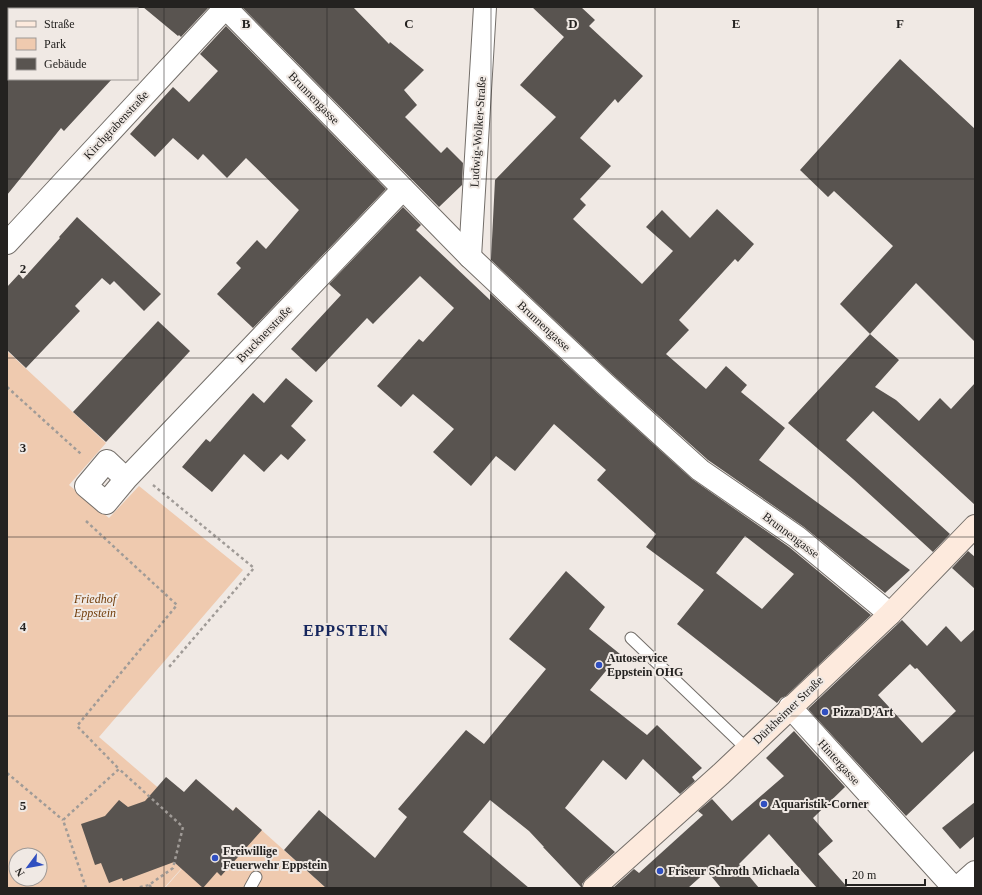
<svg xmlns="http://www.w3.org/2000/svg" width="982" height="895" font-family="Georgia,serif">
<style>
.green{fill:#efcaaf;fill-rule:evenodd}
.building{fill:#595450;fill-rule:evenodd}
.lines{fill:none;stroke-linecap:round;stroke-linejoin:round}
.service-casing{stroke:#736e69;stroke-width:13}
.minor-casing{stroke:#736e69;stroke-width:24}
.secondary-casing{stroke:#736e69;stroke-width:24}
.path{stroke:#a09b97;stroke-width:2.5;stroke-dasharray:3 3;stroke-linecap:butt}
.service{stroke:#fff;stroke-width:11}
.minor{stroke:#fff;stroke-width:22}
.secondary{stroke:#fdeadd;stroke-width:22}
.grid{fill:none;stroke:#242220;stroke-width:1;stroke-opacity:0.55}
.poi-dot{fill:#304fc0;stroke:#f0e9e4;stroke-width:1.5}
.labels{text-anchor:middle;stroke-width:4;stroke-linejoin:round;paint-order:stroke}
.street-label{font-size:12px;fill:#242220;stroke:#f0e9e4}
.park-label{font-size:12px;font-style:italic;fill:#713c09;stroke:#f0e9e4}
.poi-label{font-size:12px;font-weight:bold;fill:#242220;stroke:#f0e9e4;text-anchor:start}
.district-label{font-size:16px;font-weight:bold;letter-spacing:1px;fill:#16265d;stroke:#f0e9e4}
.grid-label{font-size:13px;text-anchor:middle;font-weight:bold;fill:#242220;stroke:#f0e9e4;stroke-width:4;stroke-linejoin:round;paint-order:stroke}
</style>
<rect width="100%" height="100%" fill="#f0e9e4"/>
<!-- green -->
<g class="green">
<path d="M7,351l99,92 -37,42 40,33 30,-32 104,84 -144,167 113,97 -48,54h-157zM16,855h24v24h-24z"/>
<polygon points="236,807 326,888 165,888"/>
</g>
<!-- building -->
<g class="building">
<polygon points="143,7 209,7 181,37 179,35 178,36"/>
<polygon points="242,7 353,7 389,44 390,42 424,70 404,90 417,105 405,117 441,153 447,147 463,163 462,185 439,207"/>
<polygon points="532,7 581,7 595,20 589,26 643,76 618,103 615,99 580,138 611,166 580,199 586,205 573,219 642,284 673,251 646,227 662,210 690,238 717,209 754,244 738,262 735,259 679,320 689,330 666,354 706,389 726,366 747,385 741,392 785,428 759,460 910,570 885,593 804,527 708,460 613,375 491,260 495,180 556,117 520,85 564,37"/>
<polygon points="226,26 386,189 253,328 217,294 241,268 236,263 257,240 266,249 299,210 246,158 227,178 203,154 198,160 173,138 155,157 130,134 173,87 189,102 218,71 200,54"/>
<polygon points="900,59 975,129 975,342 916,283 870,334 840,304 893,246 834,191 828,197 800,170"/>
<polygon points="7,79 112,79 64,131 61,128 7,195"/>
<path d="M403,207l18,18 -5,5 74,70v-7l107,100 95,86 97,68 82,68 -85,81 -5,2 -4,5 -100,-79 27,-34 -58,-43 10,-13 -59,-54 9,-10 -52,-46 -39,47 -19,-15 -25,30 -38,-34 21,-23 -41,-35 -12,13 -24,-21 42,-47 4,3 31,-34 -34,-32 -47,48 -6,-6 -51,54 -25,-23 50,-54 -12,-11zM745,536l49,38 -32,35 -46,-36z"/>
<polygon points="77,217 161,294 144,311 114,281 110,285 102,278 75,306 80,311 26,368 7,350 7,287 19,274 23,279 60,238 59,237"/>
<polygon points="158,321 190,351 106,442 73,412"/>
<polygon points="870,334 899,360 875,387 896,400 919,421 940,398 951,409 975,383 975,505 873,411 846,440 950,534 933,552 853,479 788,423"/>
<polygon points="286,378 313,401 291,426 306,440 288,460 281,454 264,472 244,454 212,492 182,467 206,439 210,442 253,393 264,403"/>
<polygon points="968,551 975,557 975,589 952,568"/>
<polygon points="566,571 605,607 589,629 620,654 590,690 647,735 657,725 702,768 692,777 695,781 680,794 643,759 626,780 603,760 565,808 615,852 586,879 582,884 582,888 543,847 544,847 529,831 490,800 463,832 529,888 326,888 284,850 319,810 375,858 407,817 398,809 466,730 484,744 546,669 509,639"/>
<path d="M902,620l25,26 19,-20 15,16 14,-13v121l-69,66 -98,-107zM910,664l5,5 2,-1 39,43 -34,32 -44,-48z"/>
<polygon points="794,731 845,787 813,818 833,841 818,854 848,888 817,888 769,834 739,864 759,888 721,888 707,871 688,888 613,888 634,869 639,873 703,815 698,811 712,799 732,821 784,776 766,758"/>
<polygon points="166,777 184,792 196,779 233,811 236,807 262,830 221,876 217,872 203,888 174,862 123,881 122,878 109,883 101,863 95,865 81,824 105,816 119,800 128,807 145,801"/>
<polygon points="975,802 975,836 960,849 942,828"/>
</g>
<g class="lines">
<!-- service casing -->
<g class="service-casing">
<g id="service">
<polyline points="631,638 747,749"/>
<polyline points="250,888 256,877"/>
</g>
</g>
<!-- minor casing -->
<g class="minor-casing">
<g id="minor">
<polyline points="225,7 470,257 605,384 700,470 797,537 890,614"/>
<polyline points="7,243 226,7"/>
<polyline points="470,257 485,7"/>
<polyline points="126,479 106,503 86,486 107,461 126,479 403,189"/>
<polyline points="790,707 954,888"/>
<polyline points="957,888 975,872"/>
</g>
</g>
<!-- secondary casing -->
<g class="secondary-casing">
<polyline id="secondary" points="594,888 721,774 890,614 975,526"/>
</g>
<!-- path -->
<g class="path">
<polyline points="7,387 81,454"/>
<polyline points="153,485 254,568 169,667"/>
<polyline points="86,521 177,605 77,726 119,769"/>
<polyline points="7,773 63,820"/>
<polyline points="149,885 152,888"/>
<polyline points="86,888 63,820 119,769 183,827 173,868 149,885 137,888"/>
</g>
<!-- service -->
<use href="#service" class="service"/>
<!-- minor -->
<use href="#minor" class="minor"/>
<!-- secondary -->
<use href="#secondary" class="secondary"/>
</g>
<!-- grid -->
<path class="grid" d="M164,7v881M327,7v881M491,7v881M655,7v881M818,7v881M7,179h968M7,358h968M7,537h968M7,716h968"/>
<!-- markers -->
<g class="poi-dot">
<circle cx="599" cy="665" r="4"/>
<circle cx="825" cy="712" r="4"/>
<circle cx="764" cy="804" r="4"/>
<circle cx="215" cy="858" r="4"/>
<circle cx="660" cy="871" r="4"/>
</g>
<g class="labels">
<!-- street labels -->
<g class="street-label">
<text transform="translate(314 98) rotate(46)" y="4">Brunnengasse</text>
<text transform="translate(116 125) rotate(-47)" y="4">Kirchgrabenstraße</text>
<text transform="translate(478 132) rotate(-86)" y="4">Ludwig-Wolker-Straße</text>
<text transform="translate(544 326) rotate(43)" y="4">Brunnengasse</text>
<text transform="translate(264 334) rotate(-46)" y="4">Brucknerstraße</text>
<text transform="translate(791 535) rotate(37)" y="4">Brunnengasse</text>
<text transform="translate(788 710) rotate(-44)" y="4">Dürkheimer Straße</text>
<text transform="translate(839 762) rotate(48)" y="4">Hintergasse</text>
</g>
<!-- park labels -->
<g class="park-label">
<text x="95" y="603">Friedhof<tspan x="95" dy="14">Eppstein</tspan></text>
</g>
<!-- poi labels -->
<g class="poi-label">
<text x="607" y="662">Autoservice<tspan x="607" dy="14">Eppstein OHG</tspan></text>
<text x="833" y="716">Pizza D'Art</text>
<text x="772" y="808">Aquaristik-Corner</text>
<text x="223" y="855">Freiwillige<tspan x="223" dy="14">Feuerwehr Eppstein</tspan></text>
<text x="668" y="875">Friseur Schroth Michaela</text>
</g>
<!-- district labels -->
<g class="district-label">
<text x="346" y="636">EPPSTEIN</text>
</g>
</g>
<g class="grid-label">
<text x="246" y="28">B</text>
<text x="409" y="28">C</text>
<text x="573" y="28">D</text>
<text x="736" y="28">E</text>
<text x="900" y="28">F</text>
<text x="23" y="273">2</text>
<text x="23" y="452">3</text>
<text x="23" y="631">4</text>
<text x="23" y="810">5</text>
</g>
<!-- border -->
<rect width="982" height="895" fill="none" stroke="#242220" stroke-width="16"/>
<!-- legend -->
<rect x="8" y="8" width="130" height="72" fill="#f0e9e4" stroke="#9e9996"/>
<rect x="16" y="21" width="20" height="6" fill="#fdeadd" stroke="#9e9996"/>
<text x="44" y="28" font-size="12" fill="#242220">Straße</text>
<rect x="16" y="38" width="20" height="12" fill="#efcaaf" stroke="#9e9996"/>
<text x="44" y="48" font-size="12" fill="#242220">Park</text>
<rect x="16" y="58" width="20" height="12" fill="#595450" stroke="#9e9996"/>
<text x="44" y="68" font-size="12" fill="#242220">Gebäude</text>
<!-- north arrow -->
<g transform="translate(28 867) rotate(238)"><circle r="19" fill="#f0e9e4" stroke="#9e9996"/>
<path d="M0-3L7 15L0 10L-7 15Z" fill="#304fc0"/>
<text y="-6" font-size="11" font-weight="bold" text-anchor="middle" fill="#242220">N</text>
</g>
<!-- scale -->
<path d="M846 879v6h79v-6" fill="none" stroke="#242220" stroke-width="2"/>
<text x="852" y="879" font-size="12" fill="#242220" stroke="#f0e9e4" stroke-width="3" paint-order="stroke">20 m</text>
</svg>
